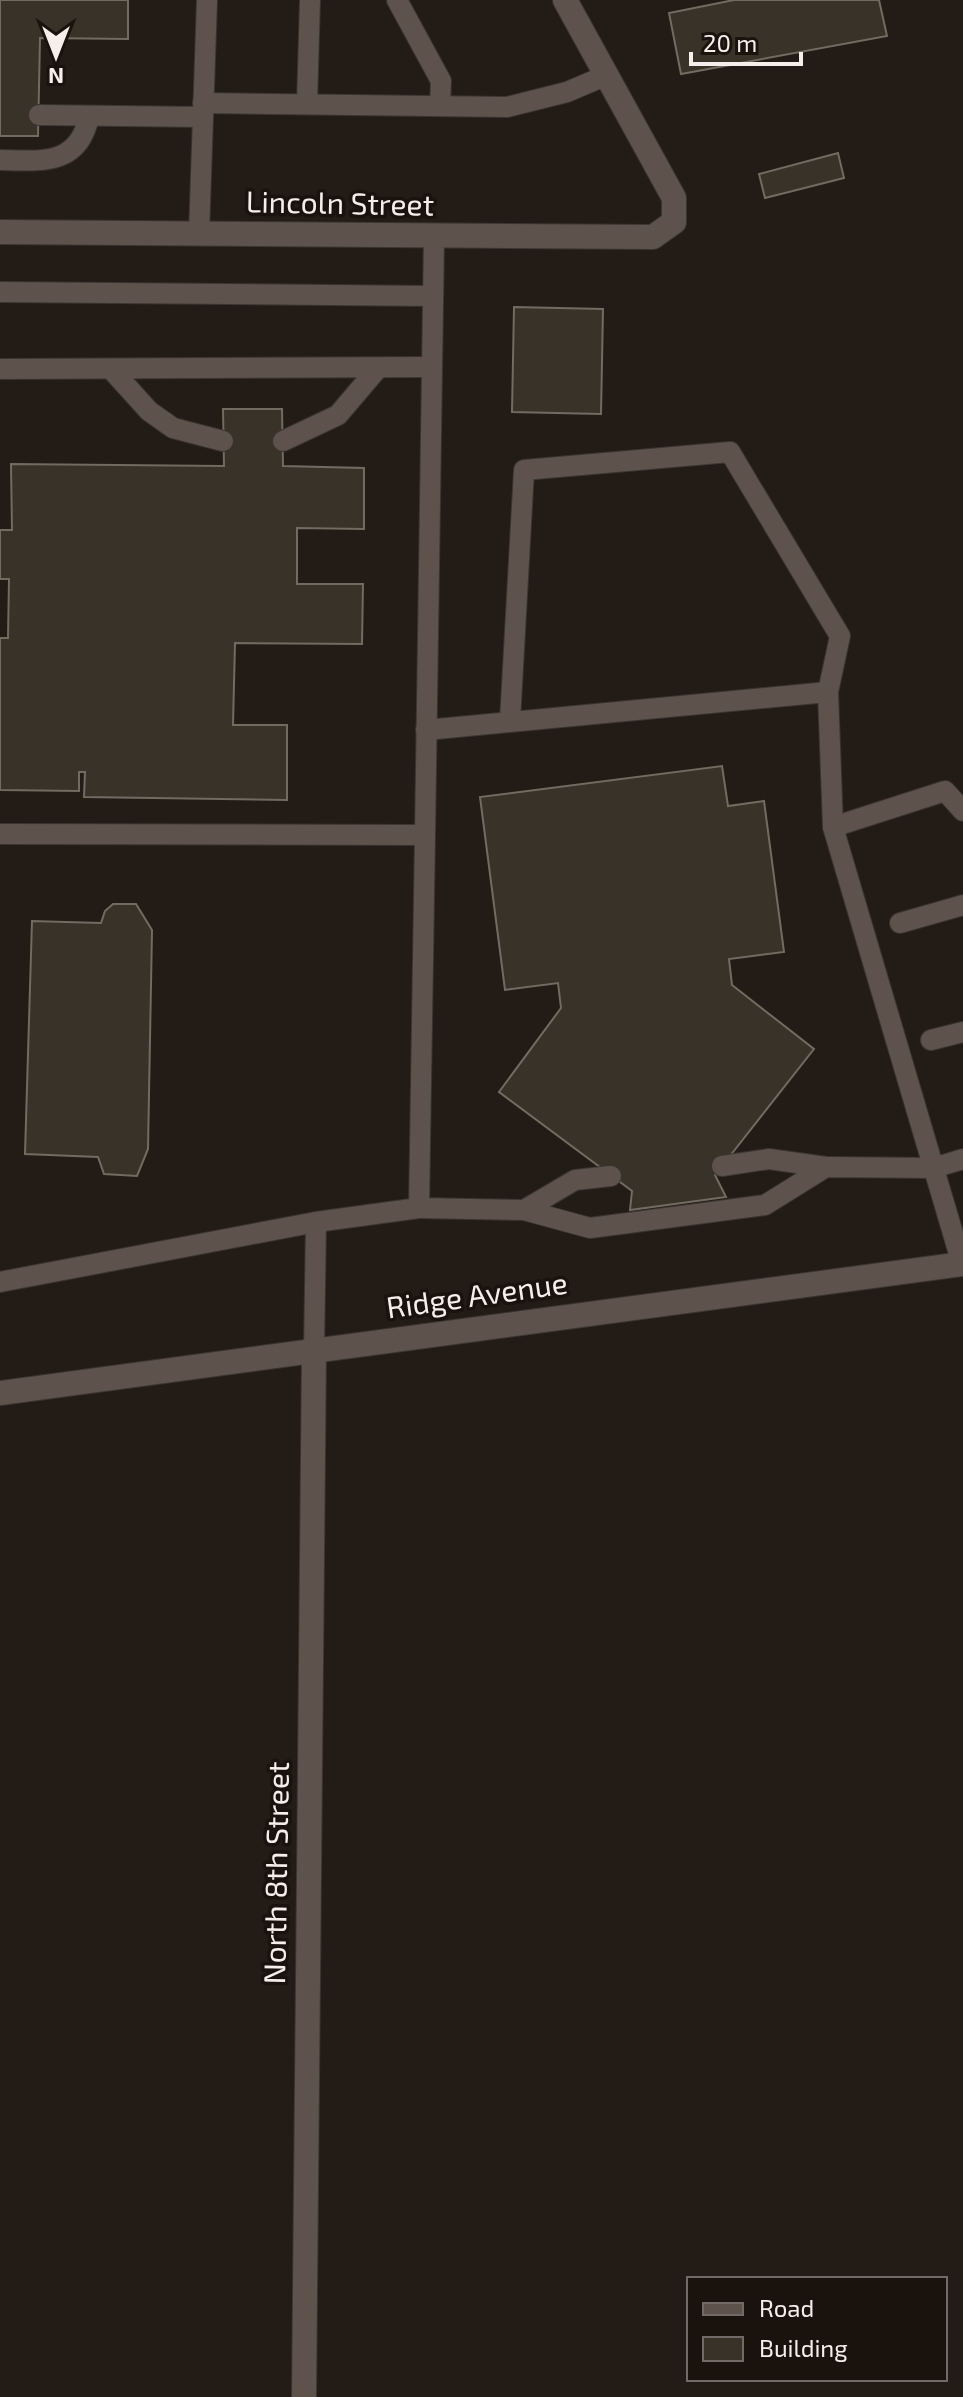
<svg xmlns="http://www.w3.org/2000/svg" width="963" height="2397" font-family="'Exo 2',sans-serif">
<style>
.building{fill:#383229;stroke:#726b62;stroke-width:2}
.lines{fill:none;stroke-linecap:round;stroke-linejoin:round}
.service-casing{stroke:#3b3531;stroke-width:22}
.minor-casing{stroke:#3b3531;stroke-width:26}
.service{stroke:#5d524c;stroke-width:20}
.minor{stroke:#5d524c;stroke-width:24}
.labels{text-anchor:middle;stroke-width:7;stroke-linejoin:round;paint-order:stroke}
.street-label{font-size:30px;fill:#f5efeb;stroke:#1a120d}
</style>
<rect width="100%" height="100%" fill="#231b15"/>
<!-- building -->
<g class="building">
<polygon points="0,0 128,0 128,39 40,38 38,136 0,136"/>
<polygon points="734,0 879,0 887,36 681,74 669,13"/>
<polygon points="838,153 844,178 765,198 759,174"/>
<polygon points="514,307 603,309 601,414 512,412"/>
<polygon points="223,409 282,409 283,466 364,468 364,529 297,528 297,584 363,584 362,644 235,643 233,725 287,725 287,800 84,797 85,772 79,772 79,791 0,790 0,638 8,638 9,579 0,579 0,530 12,530 11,464 224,466"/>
<polygon points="722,766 728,806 764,801 784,952 729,959 732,985 814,1049 715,1175 726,1197 630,1210 632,1191 499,1092 561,1008 558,983 505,990 480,797"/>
<polygon points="113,904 136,904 152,930 148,1149 137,1176 104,1174 98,1157 25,1154 32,921 101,923 105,911"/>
</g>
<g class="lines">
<!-- service casing -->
<g class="service-casing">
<g id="service">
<polyline points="397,0 441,81 440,106"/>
<polyline points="203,103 507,107 567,92 607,75"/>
<polyline points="307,104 310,0"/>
<polyline points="39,115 203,117"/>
<path d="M0,160c42,1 79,6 89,-44"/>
<polyline points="199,234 207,0"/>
<polyline points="0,292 433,296"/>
<polyline points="0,369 431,367"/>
<polyline points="111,369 149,411 173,428 223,441"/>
<polyline points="283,441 338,415 378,368"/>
<polyline points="510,721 524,470 730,452 840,636 828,692"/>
<polyline points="426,730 828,692 833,827 962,1264"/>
<polyline points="833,827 945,791 963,811"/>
<polyline points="0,834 425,835 434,237"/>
<polyline points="900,923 963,905"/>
<polyline points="931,1040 963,1032"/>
<polyline points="722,1166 769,1159 826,1167"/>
<polyline points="419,1208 524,1210 590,1228 765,1205 826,1167 933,1168 963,1159"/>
<polyline points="524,1210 575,1180 611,1176"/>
<polyline points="0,1282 316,1222 419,1208 425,835"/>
<polyline points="314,1350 316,1222"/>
</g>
</g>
<!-- minor casing -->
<g class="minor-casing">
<g id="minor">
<polyline points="0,232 653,237 674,222 674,198 565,0"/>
<polyline points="0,1393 963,1264"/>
<polyline points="304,2397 314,1350"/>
</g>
</g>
<!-- service -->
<use href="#service" class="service"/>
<!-- minor -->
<use href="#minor" class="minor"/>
</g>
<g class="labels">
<!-- street labels -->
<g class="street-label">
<text transform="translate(340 204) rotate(1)" y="10">Lincoln Street</text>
<text transform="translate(477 1296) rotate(-8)" y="10">Ridge Avenue</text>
<text transform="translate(277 1873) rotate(-89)" y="10">North 8th Street</text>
</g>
</g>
<!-- legend -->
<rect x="687" y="2277" width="260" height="104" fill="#1a120d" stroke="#726a66" stroke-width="2"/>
<rect x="703" y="2303" width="40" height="12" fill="#5d524c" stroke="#726a66" stroke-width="2"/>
<text x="759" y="2317" font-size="24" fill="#f5efeb">Road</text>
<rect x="703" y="2337" width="40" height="24" fill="#383229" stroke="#726a66" stroke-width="2"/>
<text x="759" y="2357" font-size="24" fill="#f5efeb">Building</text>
<!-- north arrow -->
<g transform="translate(56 56) rotate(180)" stroke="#1a120d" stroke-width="6" paint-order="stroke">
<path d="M0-6L14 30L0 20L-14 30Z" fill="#f5efeb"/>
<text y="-12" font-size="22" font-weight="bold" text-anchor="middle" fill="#f5efeb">N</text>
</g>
<!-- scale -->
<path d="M691 52v12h110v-12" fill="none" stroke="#f5efeb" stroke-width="4"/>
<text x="703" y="52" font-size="24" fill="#f5efeb" stroke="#1a120d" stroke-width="6" paint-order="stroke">20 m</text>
</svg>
